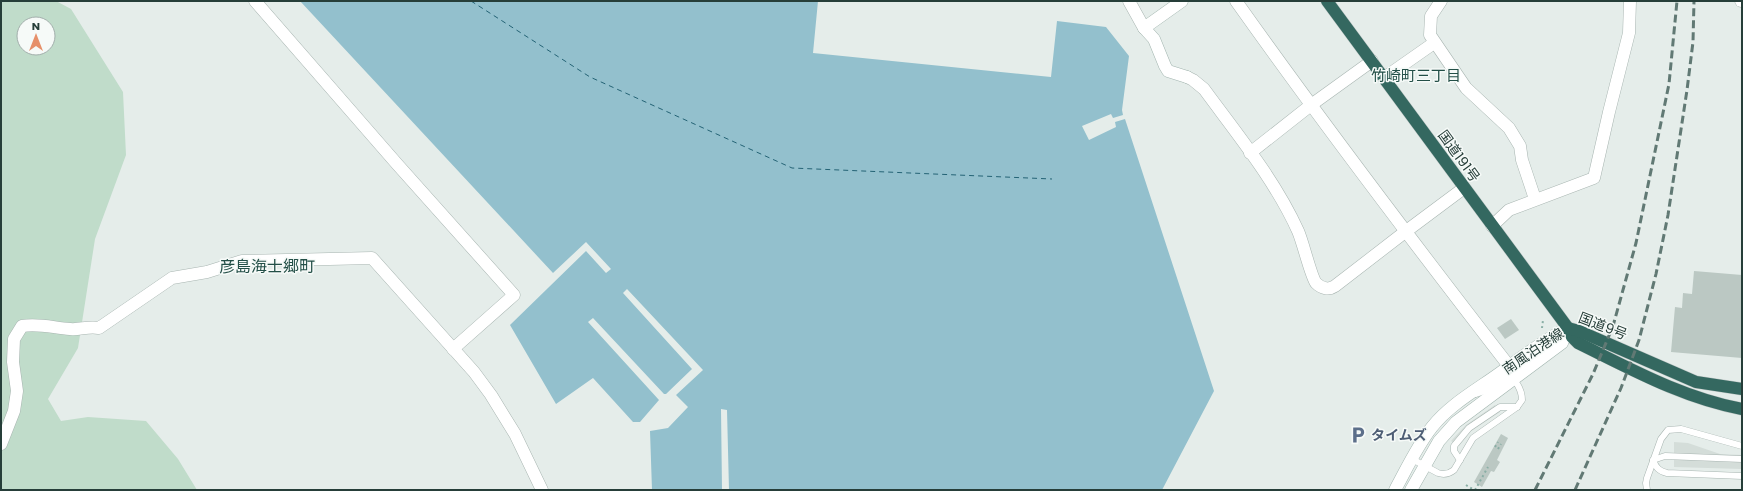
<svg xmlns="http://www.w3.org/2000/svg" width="1743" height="491" font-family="Poppins,'Noto Sans JP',sans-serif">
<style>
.built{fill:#d4ddd9}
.green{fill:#c0dcca;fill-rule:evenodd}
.water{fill:#93c0cd}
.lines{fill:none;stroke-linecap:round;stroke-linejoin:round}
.ferry{stroke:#246375;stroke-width:1;stroke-dasharray:5 4;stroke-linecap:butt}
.building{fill:#bbc8c3}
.lane-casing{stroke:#a8b5b1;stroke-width:7}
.street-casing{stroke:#a8b5b1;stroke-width:13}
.secondary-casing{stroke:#a2b5af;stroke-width:13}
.highway-casing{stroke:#c2c9c8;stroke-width:13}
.path{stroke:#89aea5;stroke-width:2;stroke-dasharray:2 3;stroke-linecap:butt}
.lane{stroke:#fff;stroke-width:6}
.street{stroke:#fff;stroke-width:12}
.secondary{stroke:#fff;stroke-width:12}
.highway{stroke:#346860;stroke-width:12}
.rail{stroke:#617974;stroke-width:3;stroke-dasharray:8 4;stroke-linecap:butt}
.labels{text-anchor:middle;stroke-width:3;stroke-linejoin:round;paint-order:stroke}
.street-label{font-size:14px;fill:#263e39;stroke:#f6faf8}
.service-label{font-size:14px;font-weight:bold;fill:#4e5e75;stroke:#f6faf8;text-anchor:start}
.neighbourhood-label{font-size:15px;fill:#234f47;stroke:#f6faf8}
.quarter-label{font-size:16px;fill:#234f47;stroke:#f6faf8}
</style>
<rect width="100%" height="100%" fill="#e5edea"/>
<!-- built -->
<g class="built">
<polygon points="1495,405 1500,412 1471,431 1459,446 1451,441 1466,425"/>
<polygon points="1674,442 1688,443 1720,454 1742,455 1742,469 1674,467"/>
</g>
<!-- green -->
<path class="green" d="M1,1h55l15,8 52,83 3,63 -31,84 -17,109 -30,51 13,22 27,-4 58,4 32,38 19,31h-196zM24,24h24v24h-24z"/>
<!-- water -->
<polygon class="water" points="300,1 818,1 813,53 1051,77 1057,21 1106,27 1129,56 1122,110 1123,115 1113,118 1111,114 1082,126 1089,140 1116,127 1115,122 1125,119 1214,391 1162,490 729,490 727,410 721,409 722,490 652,490 650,431 668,428 688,407 676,395 703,370 627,289 623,293 692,369 666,394 664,394 593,318 588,322 659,400 640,422 633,422 593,378 556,404 510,325 586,251 606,273 611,269 586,242 553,273"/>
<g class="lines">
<!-- ferry -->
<polyline class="ferry" points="471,1 590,77 792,168 1052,179"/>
</g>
<!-- building -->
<g class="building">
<polygon points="1694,271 1742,275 1742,358 1671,352 1675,307 1682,308 1683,293 1692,294"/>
<polygon points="1511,319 1519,330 1505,339 1497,328"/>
<polygon points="1501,434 1508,438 1497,460 1500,462 1494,472 1491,471 1482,487 1474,482"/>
</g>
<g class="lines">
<!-- lane casing -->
<g class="lane-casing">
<g id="lane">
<path d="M1412,459l26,14c6,2 11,1 16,-3l19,-32 44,-31 5,-7c0,-9 -6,-23 -16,-23l-21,14 -9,3"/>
<path d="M1742,459l-77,-3 -12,4c3,8 6,11 14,13l75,3"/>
<polyline points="1460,460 1454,451 1454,446 1469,428 1500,407 1517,407"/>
<polyline points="1647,490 1646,483 1647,478 1661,439 1668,430 1681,429 1742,446"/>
</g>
</g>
<!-- street casing -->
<g class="street-casing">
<g id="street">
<polyline points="255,1 397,164 514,295 453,349"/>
<polyline points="1129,1 1144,28"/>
<path d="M1236,1c88,124 180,245 273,365"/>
<polyline points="1441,1 1431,16 1430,35 1466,88 1509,128 1520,146 1522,160 1535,199"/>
<polyline points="1741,1 1742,1"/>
<path d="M1187,77l6,3 11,9c33,45 71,91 94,142 5,11 13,46 18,52 6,6 13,7 19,3l70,-54 59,-44"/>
<polyline points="1384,78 1434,43"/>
<polyline points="1250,153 1311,105 1372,61"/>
<polyline points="1492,226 1509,210 1594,178 1609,112 1629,33 1630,1"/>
<path d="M1,444l13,-33 3,-20 -4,-29 1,-23 8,-13c17,-3 32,2 48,3 10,1 18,-3 29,-1l73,-50 35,-6 35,-11 130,-3 102,114 17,23 24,39 27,56"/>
</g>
</g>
<!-- secondary casing -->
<g class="secondary-casing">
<g id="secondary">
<polyline points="1182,1 1144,28 1154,39 1165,66 1168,71 1187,77"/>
<path d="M1395,490c12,-22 22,-44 37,-63 19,-24 48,-39 72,-57 21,-15 41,-31 64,-42"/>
<polyline points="1411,490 1439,441 1456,422 1562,343 1568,328"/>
</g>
</g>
<!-- highway casing -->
<g class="highway-casing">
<g id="highway">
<path d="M1327,1l241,327 4,9 6,6c53,26 105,55 164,66"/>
<polyline points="1568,328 1579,331 1696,382 1742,389"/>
</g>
</g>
<!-- path -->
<g class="path">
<polyline points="1542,328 1543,320"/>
<polyline points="1495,447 1498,442"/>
<polyline points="1498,449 1501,444"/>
<polyline points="1466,485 1474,490"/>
<polyline points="1475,490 1488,467"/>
</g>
<!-- lane -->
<use href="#lane" class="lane"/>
<!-- street -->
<use href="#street" class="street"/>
<!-- secondary -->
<use href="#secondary" class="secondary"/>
<!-- highway -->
<use href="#highway" class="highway"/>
<!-- rail -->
<g class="rail">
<polyline points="1535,490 1593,374 1613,326 1636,243 1669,84 1677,1"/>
<polyline points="1575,490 1621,388 1639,340 1656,274 1668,215 1687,90 1693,42 1694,1"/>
</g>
</g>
<!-- icons -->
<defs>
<g id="parking-bare" transform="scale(1.38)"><path d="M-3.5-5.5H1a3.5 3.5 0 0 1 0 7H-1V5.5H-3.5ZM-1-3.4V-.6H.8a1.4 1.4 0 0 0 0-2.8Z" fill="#5c6f8a" stroke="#f6faf8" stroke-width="2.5" paint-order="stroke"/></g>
</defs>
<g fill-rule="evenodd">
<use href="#parking-bare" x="1358" y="435"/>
</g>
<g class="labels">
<!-- street labels -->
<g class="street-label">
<text transform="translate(1459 156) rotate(54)" y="5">国道191号</text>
<text transform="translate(1603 326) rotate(21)" y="5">国道9号</text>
<text transform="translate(1533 351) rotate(-34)" y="5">南風泊港線</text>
</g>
<!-- service labels -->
<g class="service-label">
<text x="1371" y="440">タイムズ</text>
</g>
<!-- neighbourhood labels -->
<g class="neighbourhood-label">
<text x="1416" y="81">竹崎町三丁目</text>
</g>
<!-- quarter labels -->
<g class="quarter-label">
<text x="267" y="272">彦島海士郷町</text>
</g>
</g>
<!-- border -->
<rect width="1743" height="491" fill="none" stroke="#263e39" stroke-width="4"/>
<!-- north arrow -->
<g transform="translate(36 36)"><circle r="19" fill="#f6faf8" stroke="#a3afac"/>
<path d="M0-3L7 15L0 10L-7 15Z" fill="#e6906a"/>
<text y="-6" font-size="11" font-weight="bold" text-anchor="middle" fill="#263e39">N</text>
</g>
</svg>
